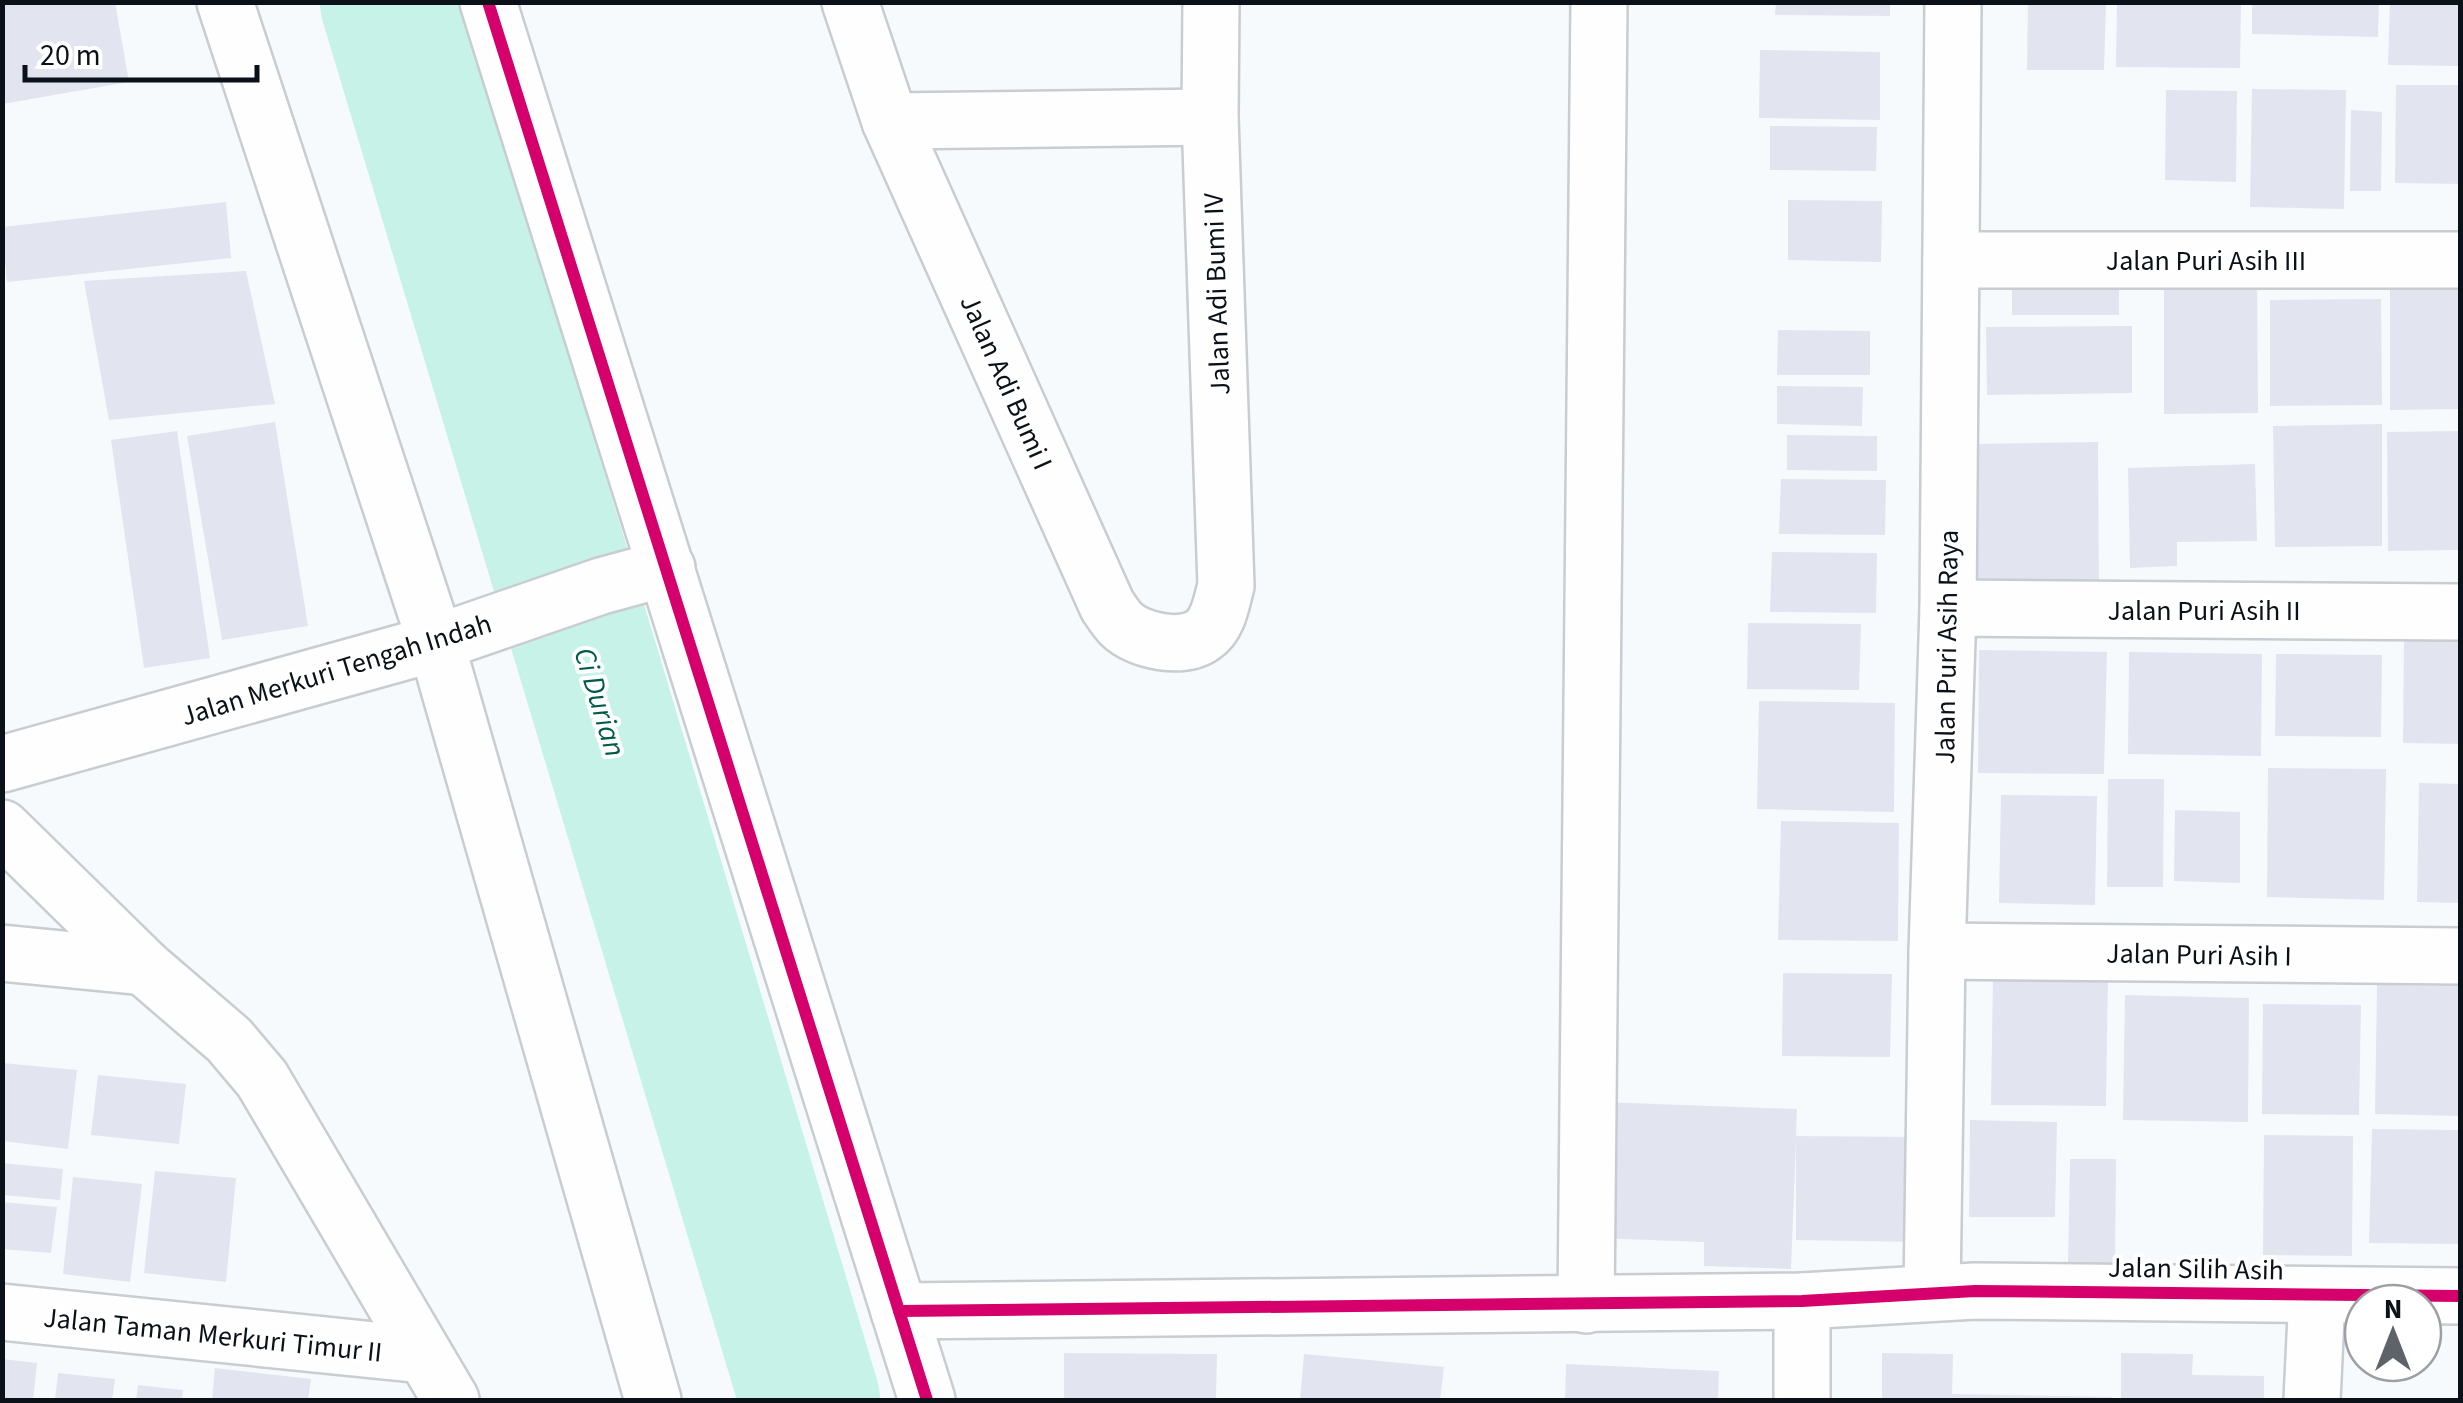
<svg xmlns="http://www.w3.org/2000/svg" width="2463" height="1403" font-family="'Source Sans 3',sans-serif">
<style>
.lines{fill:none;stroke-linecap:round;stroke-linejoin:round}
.river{stroke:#c6f2e8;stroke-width:140}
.building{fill:#e2e4ef}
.minor-casing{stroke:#c8cdd2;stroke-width:60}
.minor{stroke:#fefeff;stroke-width:55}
.cycleway-casing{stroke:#fff;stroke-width:19}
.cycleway{stroke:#d6006c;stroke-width:12}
.labels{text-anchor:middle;stroke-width:8;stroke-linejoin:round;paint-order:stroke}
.street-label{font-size:28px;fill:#0a1118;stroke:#fff}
.water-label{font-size:30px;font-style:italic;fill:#005a4c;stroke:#fff}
</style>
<rect width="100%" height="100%" fill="#f7fafc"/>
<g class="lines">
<!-- river -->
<polyline class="river" points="390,2 810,1400"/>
</g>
<!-- building -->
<g class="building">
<polygon points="2,2 115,2 129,82 2,104"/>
<polygon points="1776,2 1890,2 1890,16 1775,15"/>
<polygon points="2028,2 2106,2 2104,70 2027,70"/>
<polygon points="2117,2 2241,2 2240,68 2116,67"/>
<polygon points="2252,2 2379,2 2378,37 2252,34"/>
<polygon points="2390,2 2460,2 2460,66 2388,65"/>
<polygon points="1760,50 1880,52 1880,120 1759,118"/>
<polygon points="2396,85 2460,85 2460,184 2395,183"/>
<polygon points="2252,89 2346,90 2344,209 2250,207"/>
<polygon points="2166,90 2237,91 2236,182 2165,180"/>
<polygon points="2351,110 2382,112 2381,191 2350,191"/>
<polygon points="1770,126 1877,127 1876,171 1770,170"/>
<polygon points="1788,200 1882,201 1881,262 1788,260"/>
<polygon points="226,202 231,258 7,282 2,227"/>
<polygon points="246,271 275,404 109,420 84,281"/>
<polygon points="2257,271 2258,413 2164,414 2164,272"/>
<rect x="2012" y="273" width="107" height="42"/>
<polygon points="2390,287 2460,287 2460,409 2390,410"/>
<polygon points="2381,299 2382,405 2270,406 2270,300"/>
<polygon points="2132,326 2132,393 1987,395 1986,327"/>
<polygon points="1778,330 1870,331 1870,375 1777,375"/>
<polygon points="1777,386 1863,387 1862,426 1777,424"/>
<polygon points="275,422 308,626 222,640 187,436"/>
<polygon points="2382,424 2382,546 2275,547 2273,426"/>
<polygon points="177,431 210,658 144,668 111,440"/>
<polygon points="2460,431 2460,550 2388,551 2387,432"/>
<polygon points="1787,435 1877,436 1877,471 1787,470"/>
<polygon points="2098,442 2099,582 1973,582 1972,444"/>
<polygon points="2255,464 2257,541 2177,542 2177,566 2130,568 2128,468"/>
<polygon points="1781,479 1886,480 1885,535 1779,534"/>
<polygon points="1772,552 1877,553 1876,613 1770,612"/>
<polygon points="1748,623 1861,624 1859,690 1747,689"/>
<polygon points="2404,636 2460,638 2460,744 2403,743"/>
<polygon points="1979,650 2107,652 2104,774 1978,773"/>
<polygon points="2129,652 2262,654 2261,756 2128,754"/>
<polygon points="2276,654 2382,655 2381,737 2275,736"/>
<polygon points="1759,701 1895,703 1894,812 1757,809"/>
<polygon points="2268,768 2386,769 2384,900 2267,897"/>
<polygon points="2108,779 2164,779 2163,887 2107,887"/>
<polygon points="2419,783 2460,784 2460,903 2417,902"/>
<polygon points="2001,795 2097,796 2095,905 1999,903"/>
<polygon points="2175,810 2240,812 2240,883 2174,881"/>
<polygon points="1781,821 1899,823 1898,941 1778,940"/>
<polygon points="1783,973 1892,974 1890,1057 1782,1056"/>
<polygon points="1993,973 2108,974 2106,1106 1991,1105"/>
<polygon points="2377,985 2460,986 2460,1116 2375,1114"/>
<polygon points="2125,995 2249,998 2248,1122 2123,1120"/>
<polygon points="2263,1004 2361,1005 2359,1115 2262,1114"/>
<polygon points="2,1063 77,1070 68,1149 2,1141"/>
<polygon points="98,1075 186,1084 179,1144 91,1135"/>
<polygon points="1600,1102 1797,1109 1796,1136 1920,1137 1917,1242 1796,1240 1796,1140 1791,1269 1704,1266 1704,1242 1595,1238"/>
<polygon points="1970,1120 2057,1122 2055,1217 1969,1217"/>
<polygon points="2372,1129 2460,1130 2460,1244 2369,1243"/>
<polygon points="2264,1135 2353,1136 2352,1256 2263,1255"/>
<polygon points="2070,1159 2116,1159 2115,1268 2068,1266"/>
<polygon points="2,1163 63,1169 60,1200 2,1195"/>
<polygon points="155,1171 236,1178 226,1282 144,1273"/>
<polygon points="73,1177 142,1184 130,1282 63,1274"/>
<polygon points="2,1202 57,1207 51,1253 2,1249"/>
<polygon points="1064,1353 1217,1354 1216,1400 1064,1400"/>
<polygon points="1882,1353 1953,1354 1952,1394 2112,1397 2112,1400 1882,1400"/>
<polygon points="2121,1353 2193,1354 2192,1375 2264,1376 2264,1400 2121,1400"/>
<polygon points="1304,1354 1444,1367 1440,1400 1300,1400"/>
<polygon points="2,1359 37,1363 33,1400 2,1400"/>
<polygon points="1566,1364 1719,1371 1718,1400 1565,1400"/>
<polygon points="215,1368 311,1379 308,1400 212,1400"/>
<polygon points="58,1373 115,1379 112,1400 55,1400"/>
<polygon points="138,1385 183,1390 182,1400 136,1400"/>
</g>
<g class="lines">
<!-- minor casing -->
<g class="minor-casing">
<g id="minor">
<polyline points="225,2 436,643 653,1400"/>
<polyline points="488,2 927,1400"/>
<path d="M850,2l40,119 217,484c4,6 9,14 14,19 17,17 61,26 82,11 16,-11 18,-32 23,-49l-16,-469 1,-115"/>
<polyline points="890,121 1210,117"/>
<polyline points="1951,260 2460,260"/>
<polyline points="1948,608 2460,612"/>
<polyline points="2,764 436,643 601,586 667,568"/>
<polyline points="2,828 144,967 229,1040 262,1079 451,1400"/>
<polyline points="1937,951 2460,956"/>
<polyline points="2,953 144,967"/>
<polyline points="1932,1292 1937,951 1948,608 1953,2"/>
<polyline points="1586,1305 1599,2"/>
<polyline points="899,1311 1802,1301 1975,1291 2460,1296"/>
<polyline points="2,1312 423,1355"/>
<polyline points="1802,1400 1802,1301"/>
<polyline points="2312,1400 2317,1295"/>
</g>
</g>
<!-- minor -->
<use href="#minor" class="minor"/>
<!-- cycleway casing -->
<g class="cycleway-casing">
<g id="cycleway">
<polyline points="488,2 927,1400"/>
<polyline points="899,1311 1802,1301 1975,1291 2460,1296"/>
</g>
</g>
<!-- cycleway -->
<use href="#cycleway" class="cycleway"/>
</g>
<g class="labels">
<!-- street labels -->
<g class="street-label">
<text x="2206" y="270">Jalan Puri Asih III</text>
<text transform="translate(1216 294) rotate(-92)" y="10">Jalan Adi Bumi IV</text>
<text transform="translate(1007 382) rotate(66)" y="10">Jalan Adi Bumi I</text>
<text x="2204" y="620">Jalan Puri Asih II</text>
<text transform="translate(1946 647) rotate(-89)" y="10">Jalan Puri Asih Raya</text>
<text transform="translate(336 669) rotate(-17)" y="10">Jalan Merkuri Tengah Indah</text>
<text transform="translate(2199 954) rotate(1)" y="10">Jalan Puri Asih I</text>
<text transform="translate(2196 1268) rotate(1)" y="10">Jalan Silih Asih</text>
<text transform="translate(213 1334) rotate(6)" y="10">Jalan Taman Merkuri Timur II</text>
</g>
<!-- water labels -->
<g class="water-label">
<text transform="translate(600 702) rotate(73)" y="10">Ci Durian</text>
</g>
</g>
<!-- border -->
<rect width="2463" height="1403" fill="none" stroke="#0a1118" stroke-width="10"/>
<!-- north arrow -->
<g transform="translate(2393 1333)"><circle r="48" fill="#ffffff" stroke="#9da0a3" stroke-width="2.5"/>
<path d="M0-8L18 38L0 25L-18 38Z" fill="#5d6368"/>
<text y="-15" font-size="28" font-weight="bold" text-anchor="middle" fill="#0a1118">N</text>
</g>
<!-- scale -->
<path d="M25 65v15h232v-15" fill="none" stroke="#0a1118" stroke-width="5"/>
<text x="40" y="65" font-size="30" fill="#0a1118" stroke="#ffffff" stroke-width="8" paint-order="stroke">20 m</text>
</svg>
